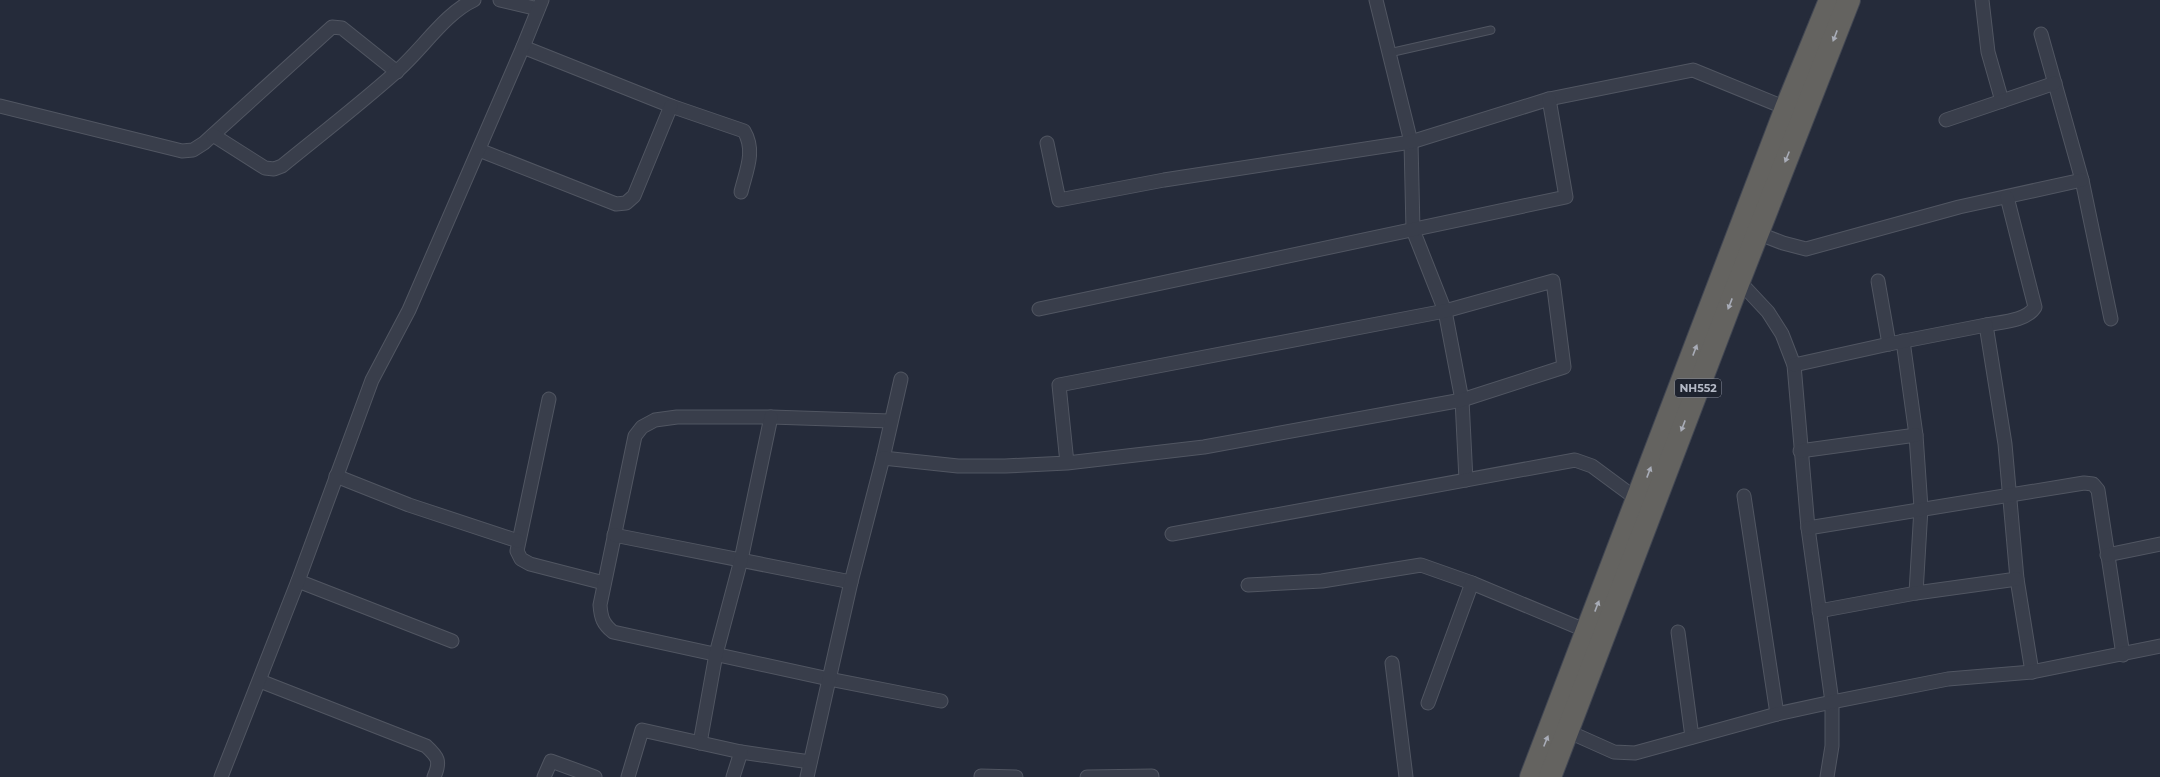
<svg xmlns="http://www.w3.org/2000/svg" width="2160" height="777" font-family="Montserrat,sans-serif">
<style>
.lines{fill:none;stroke-linecap:round;stroke-linejoin:round}
.service-casing{stroke:#515662;stroke-width:9}
.minor-casing{stroke:#515662;stroke-width:15}
.trunk-casing{stroke:#414652;stroke-width:24}
.service{stroke:#393e4b;stroke-width:7}
.minor{stroke:#393e4b;stroke-width:13}
.trunk{stroke:#646360;stroke-width:22}
.oneway{fill:#a8acb7}
.labels{text-anchor:middle;stroke-width:3;stroke-linejoin:round;paint-order:stroke}
.shield{fill:#1e232f;stroke:#878c99;stroke-width:1}
.shield-label{font-size:11px;font-weight:bold;fill:#b4b9c6}
</style>
<rect width="100%" height="100%" fill="#252b3a"/>
<g class="lines">
<!-- service casing -->
<g class="service-casing">
<polyline id="service" points="1389,53 1491,30"/>
</g>
<!-- minor casing -->
<g class="minor-casing">
<g id="minor">
<polyline points="500,0 538,9"/>
<polyline points="1376,0 1411,142 1413,230 1445,311 1462,400 1466,480"/>
<polyline points="1982,0 1988,52 2002,101"/>
<polyline points="2041,34 2082,180 2111,319"/>
<path d="M523,47l148,59 73,25c12,20 2,40 -3,61"/>
<polyline points="0,106 182,151 193,150 204,143 332,27 342,28 397,72"/>
<polyline points="1946,120 2055,83"/>
<path d="M213,135l52,33 9,1 8,-3c38,-31 77,-61 114,-94 25,-21 49,-59 78,-72"/>
<polyline points="1047,143 1059,200 1164,180 1411,142 1549,99 1693,70 1786,108"/>
<polyline points="479,150 616,204 626,203 634,196 671,106"/>
<polyline points="1757,233 1783,243 1806,249 1959,207 2082,180"/>
<polyline points="1739,281 1768,312 1782,334 1794,365 1808,528 1832,702 1832,746 1827,777"/>
<polyline points="1878,281 1889,344"/>
<polyline points="1039,309 1566,197 1549,99"/>
<path d="M1986,325c15,-3 41,-4 49,-18l-28,-110"/>
<polyline points="1903,341 1916,435 1921,508 1916,593"/>
<polyline points="1794,365 1889,344 1986,325 2005,444 2017,579 2032,672"/>
<polyline points="549,399 517,551 521,559 530,564 604,583"/>
<path d="M890,421l-119,-4h-94l-22,3 -13,7 -7,9 -35,169c1,13 3,19 13,27l216,47 112,22"/>
<polyline points="1800,451 1916,435"/>
<polyline points="883,458 901,379"/>
<polyline points="336,476 409,505 518,541"/>
<polyline points="1744,496 1777,714"/>
<polyline points="1808,528 2084,483 2093,484 2098,490 2123,655"/>
<polyline points="1172,534 1575,460 1592,466 1638,500"/>
<polyline points="614,535 851,582"/>
<polyline points="2107,555 2160,544"/>
<polyline points="298,581 452,641"/>
<polyline points="1248,585 1322,581 1421,565 1472,583"/>
<polyline points="1819,611 1916,593 2017,579"/>
<polyline points="1678,632 1692,737"/>
<polyline points="1392,663 1406,777"/>
<path d="M260,681l166,65c12,11 15,15 8,31"/>
<polyline points="1428,703 1472,583 1587,631"/>
<polyline points="1567,731 1614,752 1635,753 1777,714 1832,702 1948,679 2032,672 2160,646"/>
<polyline points="700,743 716,654 741,560 771,417"/>
<polyline points="741,752 810,762"/>
<polyline points="981,776 1016,777"/>
<polyline points="221,777 298,581 372,380 409,310 523,47 542,0"/>
<polyline points="544,777 551,761 595,777"/>
<polyline points="628,777 642,730 741,752 733,777"/>
<polyline points="807,777 851,582 883,458 958,466 1005,466 1067,463 1204,447 1462,400 1564,367 1553,281 1445,311 1059,385 1067,463"/>
<polyline points="1087,777 1152,776"/>
</g>
</g>
<!-- trunk casing -->
<g class="trunk-casing">
<g id="trunk">
<polyline points="1531,777 1786,108 1830,0"/>
<polyline points="1550,777 1739,281 1849,0"/>
</g>
</g>
<!-- service -->
<use href="#service" class="service"/>
<!-- minor -->
<use href="#minor" class="minor"/>
<!-- trunk -->
<use href="#trunk" class="trunk"/>
</g>
<!-- one-way arrows -->
<defs><path id="oneway-solid" d="M-6-.8H1V-3.2L6.5 0L1 3.2V.8H-6Z"/></defs>
<g class="oneway">
<use href="#oneway-solid" transform="translate(1835 36) rotate(111)"/>
<use href="#oneway-solid" transform="translate(1787 157) rotate(112)"/>
<use href="#oneway-solid" transform="translate(1730 304) rotate(111)"/>
<use href="#oneway-solid" transform="translate(1695 350) rotate(-69)"/>
<use href="#oneway-solid" transform="translate(1683 426) rotate(111)"/>
<use href="#oneway-solid" transform="translate(1649 472) rotate(-69)"/>
<use href="#oneway-solid" transform="translate(1597 606) rotate(-69)"/>
<use href="#oneway-solid" transform="translate(1546 741) rotate(-68)"/>
</g>
<g class="labels">
<!-- shield labels -->
<rect class="shield" x="1675" y="379" width="46" height="18" rx="3"/>
<g class="shield-label">
<text x="1698" y="392">NH552</text>
</g>
</g>
</svg>
